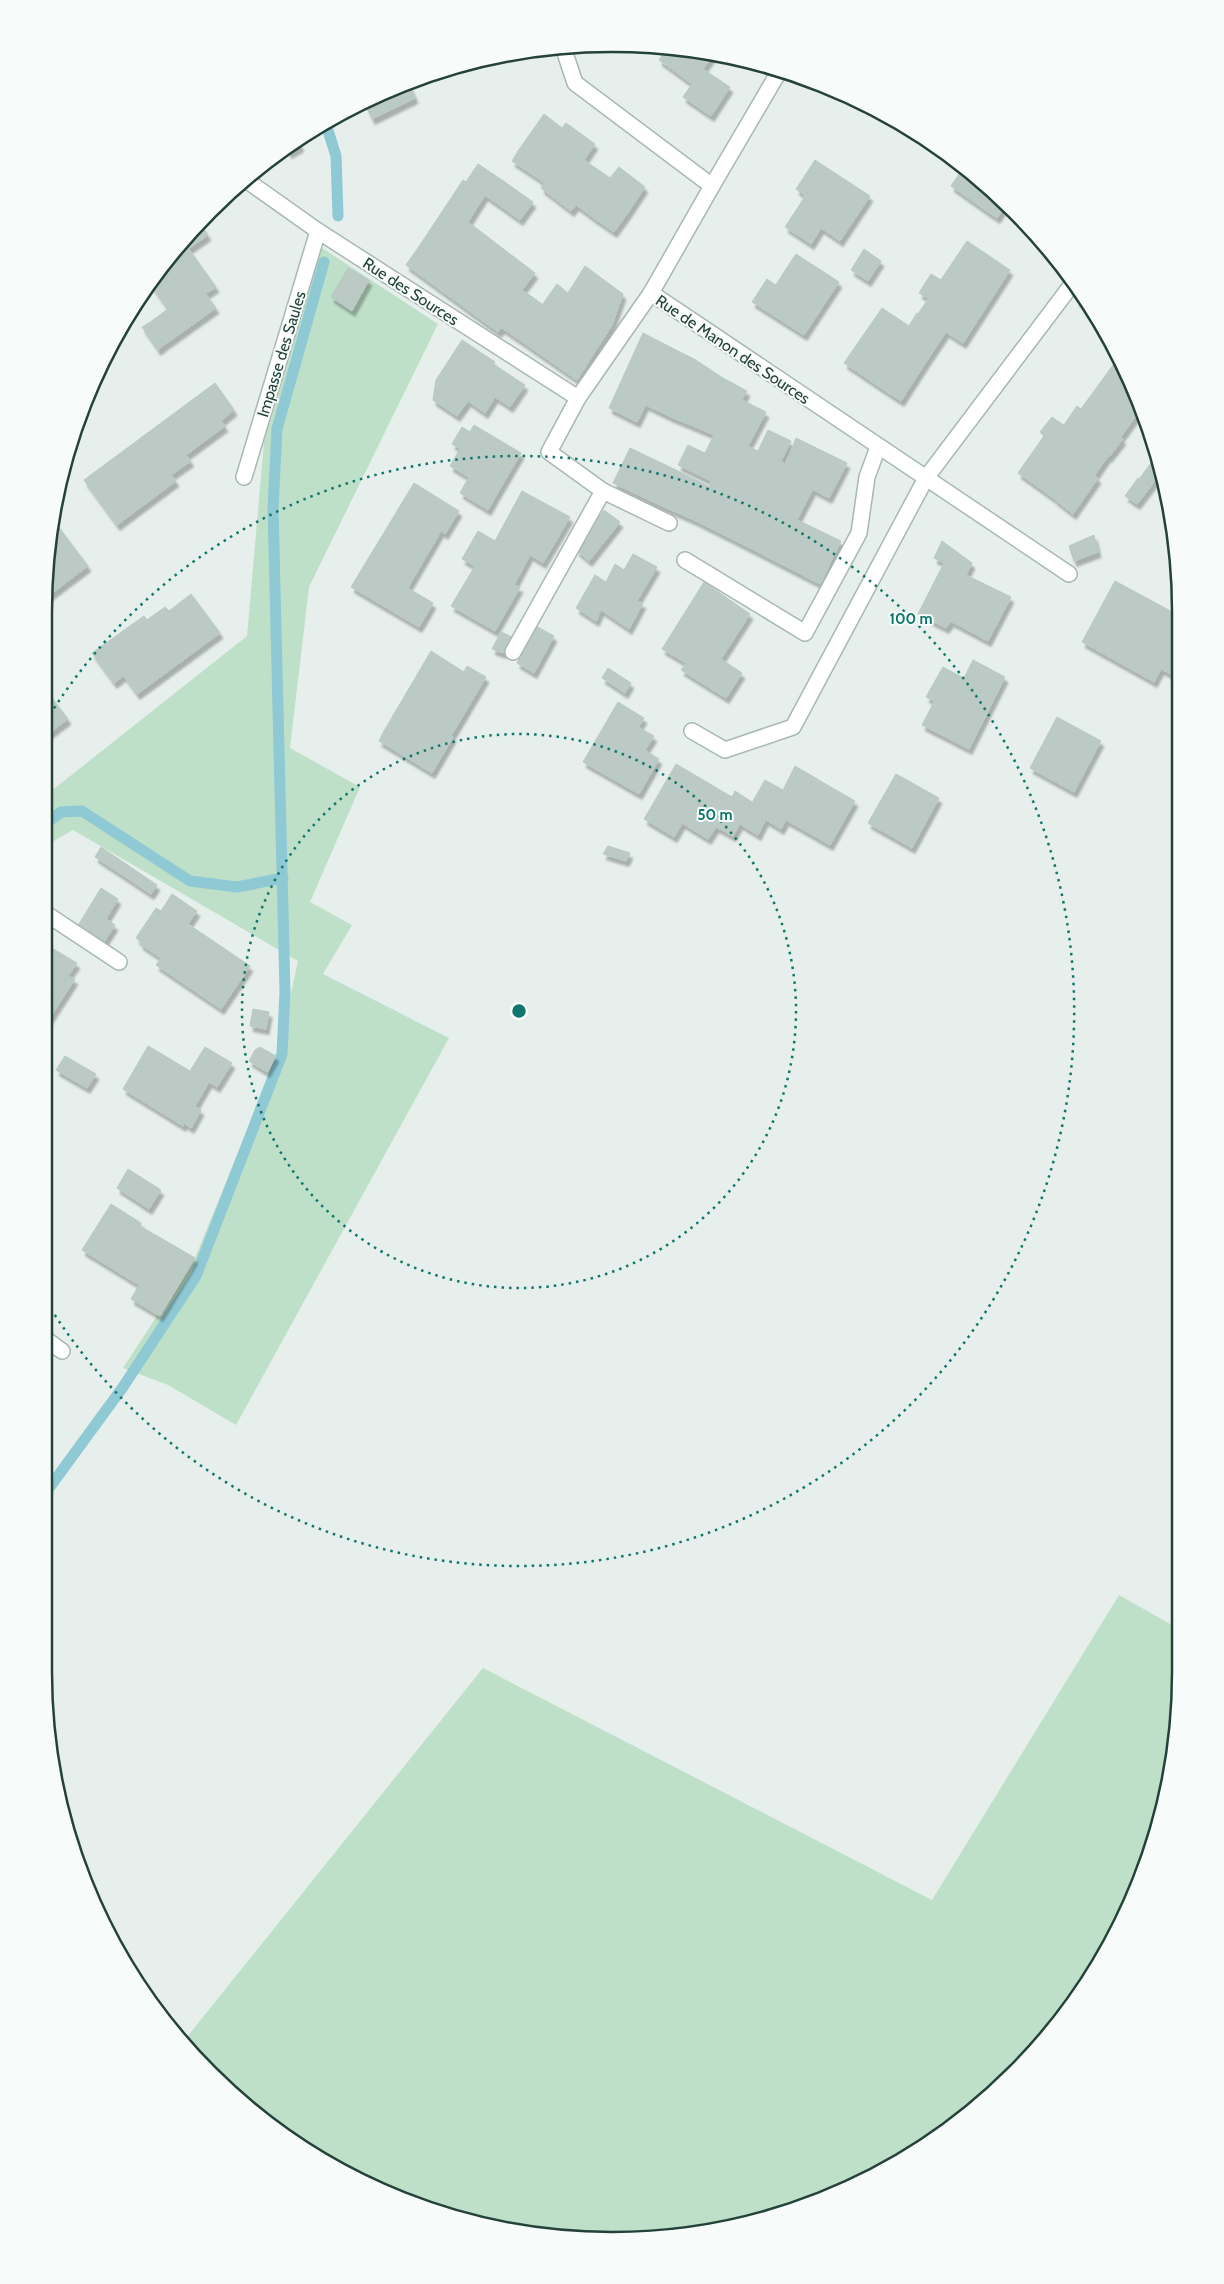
<svg xmlns="http://www.w3.org/2000/svg" width="1224" height="2284" font-family="Cabin,sans-serif">
<style>
.green{fill:#bfe0c8}
.lines{fill:none;stroke-linecap:round;stroke-linejoin:round}
.stream{stroke:#8ec9d4;stroke-width:11}
.building{fill:#bbcac4;stroke:#b8c9c2;filter:url(#shadow)}
.lane-casing{stroke:#a8b8b2;stroke-width:18}
.street-casing{stroke:#a8b8b2;stroke-width:18}
.lane{stroke:#fff;stroke-width:15}
.street{stroke:#fff;stroke-width:15}
.ring{fill:none;stroke:#0f766e;stroke-width:2.5;stroke-dasharray:2.5 5}
.labels{text-anchor:middle;stroke-width:4;stroke-linejoin:round;paint-order:stroke}
.street-label{font-size:16px;fill:#24423a;stroke:#f7fbf9}
.rim{fill:none;stroke:#24423a;stroke-width:2.5}
.centre{fill:#0f766e;stroke:#f7fbf9;stroke-width:2.5}
.ring-label{font-size:15px;text-anchor:middle;font-weight:bold;fill:#0f766e;stroke:#f7fbf9;stroke-width:4;stroke-linejoin:round;paint-order:stroke}
</style>
<defs>
<filter id="shadow"><feDropShadow dx="3" dy="5.5" stdDeviation="1" flood-color="#0004"/></filter>
</defs>
<rect width="100%" height="100%" fill="#e6efeb"/>
<!-- green -->
<g class="green">
<polygon points="322,248 438,324 309,587 290,748 360,787 310,902 352,925 323,974 449,1038 236,1425 168,1385 123,1368 195,1258 277,1057 298,961 73,830 45,846 45,796 247,636 264,442"/>
<polygon points="1119,1595 1179,1629 1179,1709 1161,1819 1104,1956 1063,2018 987,2099 927,2145 830,2197 759,2221 649,2239 575,2239 465,2221 396,2197 382,2185 380,2189 297,2145 237,2099 183,2042 483,1668 932,1900"/>
</g>
<g class="lines">
<!-- stream -->
<g class="stream">
<polyline points="326,124 336,156 338,216"/>
<polyline points="45,824 61,812 82,811 190,881 237,887 283,878"/>
<polyline points="44,1495 123,1387 196,1276 282,1054 285,992 273,508 277,429 324,262"/>
</g>
</g>
<!-- building -->
<g class="building">
<polygon points="667,48 686,49 713,55 703,69 730,87 711,116 683,97 692,84 659,60"/>
<polygon points="409,84 415,98 372,119 364,101"/>
<polygon points="876,111 896,120 914,133 875,112"/>
<polygon points="544,114 562,128 566,123 595,144 584,160 610,178 619,167 645,187 627,214 608,200 595,219 576,205 571,211 541,188 551,174 518,151"/>
<polygon points="298,141 301,146 289,153 286,149"/>
<polygon points="518,151 551,174 545,183 512,161"/>
<polygon points="815,160 870,196 840,241 821,228 811,244 785,227 812,186 802,180"/>
<polygon points="478,164 502,180 489,198 466,182"/>
<polygon points="963,168 987,185 995,195 985,210 951,186"/>
<polygon points="463,180 485,195 468,222 535,273 522,290 528,294 520,306 498,289 494,297 440,255 418,248"/>
<polygon points="502,180 533,202 520,220 489,198"/>
<polygon points="802,180 812,186 805,196 796,189"/>
<polygon points="995,195 1005,205 997,218 985,210"/>
<polygon points="608,200 627,214 614,232 595,219"/>
<polygon points="200,224 208,235 178,256 216,308 164,345 149,323 168,309 151,285 185,238"/>
<polygon points="967,241 1010,270 963,343 918,314"/>
<polygon points="188,248 216,287 205,294 178,256"/>
<polygon points="418,248 440,255 494,297 498,289 520,306 528,294 542,304 518,339 502,328 498,332 406,265"/>
<polygon points="864,249 881,261 868,281 851,270"/>
<polygon points="796,254 839,282 804,335 752,302 767,279 784,291 796,274 786,269"/>
<polygon points="585,266 623,294 612,325 577,380 518,339 557,284 568,293"/>
<polygon points="348,268 369,280 352,311 331,297"/>
<polygon points="786,269 796,274 784,291 776,285"/>
<polygon points="931,274 941,280 929,299 919,293"/>
<polygon points="1081,293 1085,297 1092,311 1076,300"/>
<polygon points="882,308 909,326 917,313 946,332 926,362 910,350 884,390 844,363"/>
<polygon points="149,323 164,345 158,350 142,327"/>
<polygon points="643,333 672,348 643,410 614,397"/>
<polygon points="462,340 495,362 468,401 436,380"/>
<polygon points="672,348 694,359 671,417 646,405"/>
<polygon points="910,350 926,362 901,401 884,390"/>
<polygon points="694,359 723,378 700,429 671,417"/>
<polygon points="1116,361 1140,410 1133,420 1123,413 1110,431 1123,439 1109,457 1064,425 1077,406 1081,409"/>
<polygon points="493,364 525,385 510,407 495,397 485,413 468,401"/>
<polygon points="723,378 747,391 742,400 766,412 748,446 758,451 768,430 791,441 769,484 705,453 714,435 700,429"/>
<polygon points="436,380 468,401 457,416 433,400"/>
<polygon points="215,383 234,410 221,421 225,426 186,455 191,461 171,475 176,481 117,525 84,480"/>
<polygon points="614,397 643,410 637,422 609,408"/>
<polygon points="1123,413 1133,420 1120,438 1110,431"/>
<polygon points="1052,417 1108,456 1095,475 1081,466 1056,500 1018,473 1044,436 1040,432"/>
<polygon points="474,425 521,453 497,494 450,466"/>
<polygon points="462,427 470,432 461,449 452,444"/>
<polygon points="796,438 847,463 829,498 812,489 818,479 786,465"/>
<polygon points="688,445 721,461 713,482 678,465"/>
<polygon points="630,448 676,470 660,505 613,483"/>
<polygon points="1156,456 1160,473 1151,486 1140,478"/>
<polygon points="721,461 769,484 740,543 694,520"/>
<polygon points="779,461 818,479 797,520 760,502"/>
<polygon points="1081,466 1098,478 1073,514 1055,500"/>
<polygon points="676,470 710,487 694,520 660,505"/>
<polygon points="469,477 497,494 488,510 460,493"/>
<polygon points="1138,478 1151,486 1137,504 1125,496"/>
<polygon points="414,483 459,511 445,534 441,531 410,584 368,559"/>
<polygon points="522,491 570,517 543,563 530,555 514,585 520,587 495,631 451,606 475,566 462,559 478,531 495,541"/>
<polygon points="760,502 841,541 820,584 740,543"/>
<polygon points="604,510 620,522 589,561 576,550"/>
<polygon points="54,521 88,566 47,597 45,594 45,575"/>
<polygon points="1094,535 1098,552 1074,561 1069,546"/>
<polygon points="942,541 972,563 966,575 1011,597 988,641 922,606 944,563 934,558"/>
<polygon points="633,554 657,567 637,601 643,603 629,629 601,610 596,621 576,608 595,575 606,582 615,564 624,570"/>
<polygon points="368,559 410,584 408,588 433,603 419,627 351,587"/>
<polygon points="1115,581 1176,614 1176,677 1161,669 1154,682 1082,642"/>
<polygon points="704,582 750,614 721,659 742,673 726,698 681,670 686,663 662,649"/>
<polygon points="191,594 220,633 137,694 102,646 144,616 147,620 165,607 169,611"/>
<polygon points="922,606 951,621 946,628 918,614"/>
<polygon points="536,626 554,636 534,673 517,663"/>
<polygon points="501,632 512,637 503,653 492,649"/>
<polygon points="102,646 124,675 114,683 92,653"/>
<polygon points="431,651 464,672 467,666 486,677 460,721 453,717 444,733 453,737 432,773 422,767 428,756 384,731"/>
<polygon points="973,660 1005,677 969,749 922,725 950,671 964,678"/>
<polygon points="943,667 950,671 935,701 926,697"/>
<polygon points="608,668 631,683 625,693 602,678"/>
<polygon points="45,689 68,719 47,735 45,732"/>
<polygon points="618,702 644,718 630,741 659,759 639,794 583,762"/>
<polygon points="453,717 460,721 451,736 444,733"/>
<polygon points="1057,717 1101,741 1074,792 1030,768"/>
<polygon points="638,727 654,736 645,750 630,741"/>
<polygon points="384,731 428,756 422,767 379,741"/>
<polygon points="676,764 732,797 735,791 752,802 733,836 716,827 708,839 682,823 680,827 650,809"/>
<polygon points="795,766 814,777 809,785 819,789 822,782 855,801 830,845 770,811 758,835 740,824 765,780 783,790"/>
<polygon points="896,774 939,798 912,848 868,823"/>
<polygon points="814,777 822,782 819,789 809,785"/>
<polygon points="650,809 680,827 674,837 644,819"/>
<polygon points="770,811 786,820 781,829 766,820"/>
<polygon points="608,846 630,853 626,861 603,854"/>
<polygon points="101,847 157,885 151,894 95,857"/>
<polygon points="101,888 118,899 106,919 115,925 102,945 76,929"/>
<polygon points="172,894 197,911 188,924 250,966 221,1009 156,965 161,958 140,944"/>
<polygon points="156,908 161,911 141,942 136,938"/>
<polygon points="45,944 77,963 68,976 45,961"/>
<polygon points="45,961 68,976 44,1015"/>
<polygon points="68,976 75,979 44,1027 44,1015"/>
<polygon points="253,1009 269,1012 266,1029 250,1026"/>
<polygon points="148,1046 155,1050 143,1068 137,1065"/>
<polygon points="205,1047 232,1063 217,1087 209,1082 195,1106 201,1110 191,1128 184,1123 183,1126 123,1089 137,1065 143,1068 155,1050 190,1071"/>
<polygon points="260,1047 276,1056 267,1072 249,1061 255,1050"/>
<polygon points="65,1056 96,1074 87,1088 56,1070"/>
<polygon points="128,1169 161,1190 149,1209 117,1188"/>
<polygon points="111,1204 141,1223 140,1226 195,1258 160,1316 131,1299 139,1285 82,1250"/>
</g>
<g class="lines">
<!-- lane casing -->
<g class="lane-casing">
<polyline id="lane" points="44,1338 62,1351"/>
</g>
<!-- street casing -->
<g class="street-casing">
<g id="street">
<polyline points="563,47 575,83 712,186 651,293 1069,574"/>
<polyline points="246,180 318,231 578,398"/>
<polyline points="712,186 780,70"/>
<polyline points="244,477 318,231"/>
<polyline points="603,491 669,523"/>
<polyline points="685,560 805,633 859,533 867,477 878,447"/>
<polyline points="513,652 603,491 549,452 578,398 651,293"/>
<polyline points="692,731 725,750 793,727 926,478 1073,283"/>
<polyline points="45,913 119,962"/>
</g>
</g>
<!-- lane -->
<use href="#lane" class="lane"/>
<!-- street -->
<use href="#street" class="street"/>
</g>
<!-- distance rings -->
<g class="ring">
<circle cx="519" cy="1011" r="277"/>
<path d="M46 721A555 555 0 1 1 46 1301"/>
</g>
<g class="labels">
<!-- street labels -->
<g class="street-label">
<text transform="translate(411 291) rotate(33)" y="6">Rue des Sources</text>
<text transform="translate(733 349) rotate(34)" y="6">Rue de Manon des Sources</text>
<text transform="translate(281 354) rotate(-73)" y="6">Impasse des Saules</text>
</g>
</g>
<!-- crop -->
<path d="M0 0H1224V2284H0ZM612 52H612A560 560 0 0 1 1172 612V1672A560 560 0 0 1 612 2232H612A560 560 0 0 1 52 1672V612A560 560 0 0 1 612 52Z" fill="#f7fbf9" fill-rule="evenodd"/>
<path class="rim" d="M612 52H612A560 560 0 0 1 1172 612V1672A560 560 0 0 1 612 2232H612A560 560 0 0 1 52 1672V612A560 560 0 0 1 612 52Z"/>
<circle cx="519" cy="1011" r="8" class="centre"/>
<g class="ring-label">
<text x="911" y="624">100 m</text>
<text x="715" y="820">50 m</text>
</g>
</svg>
